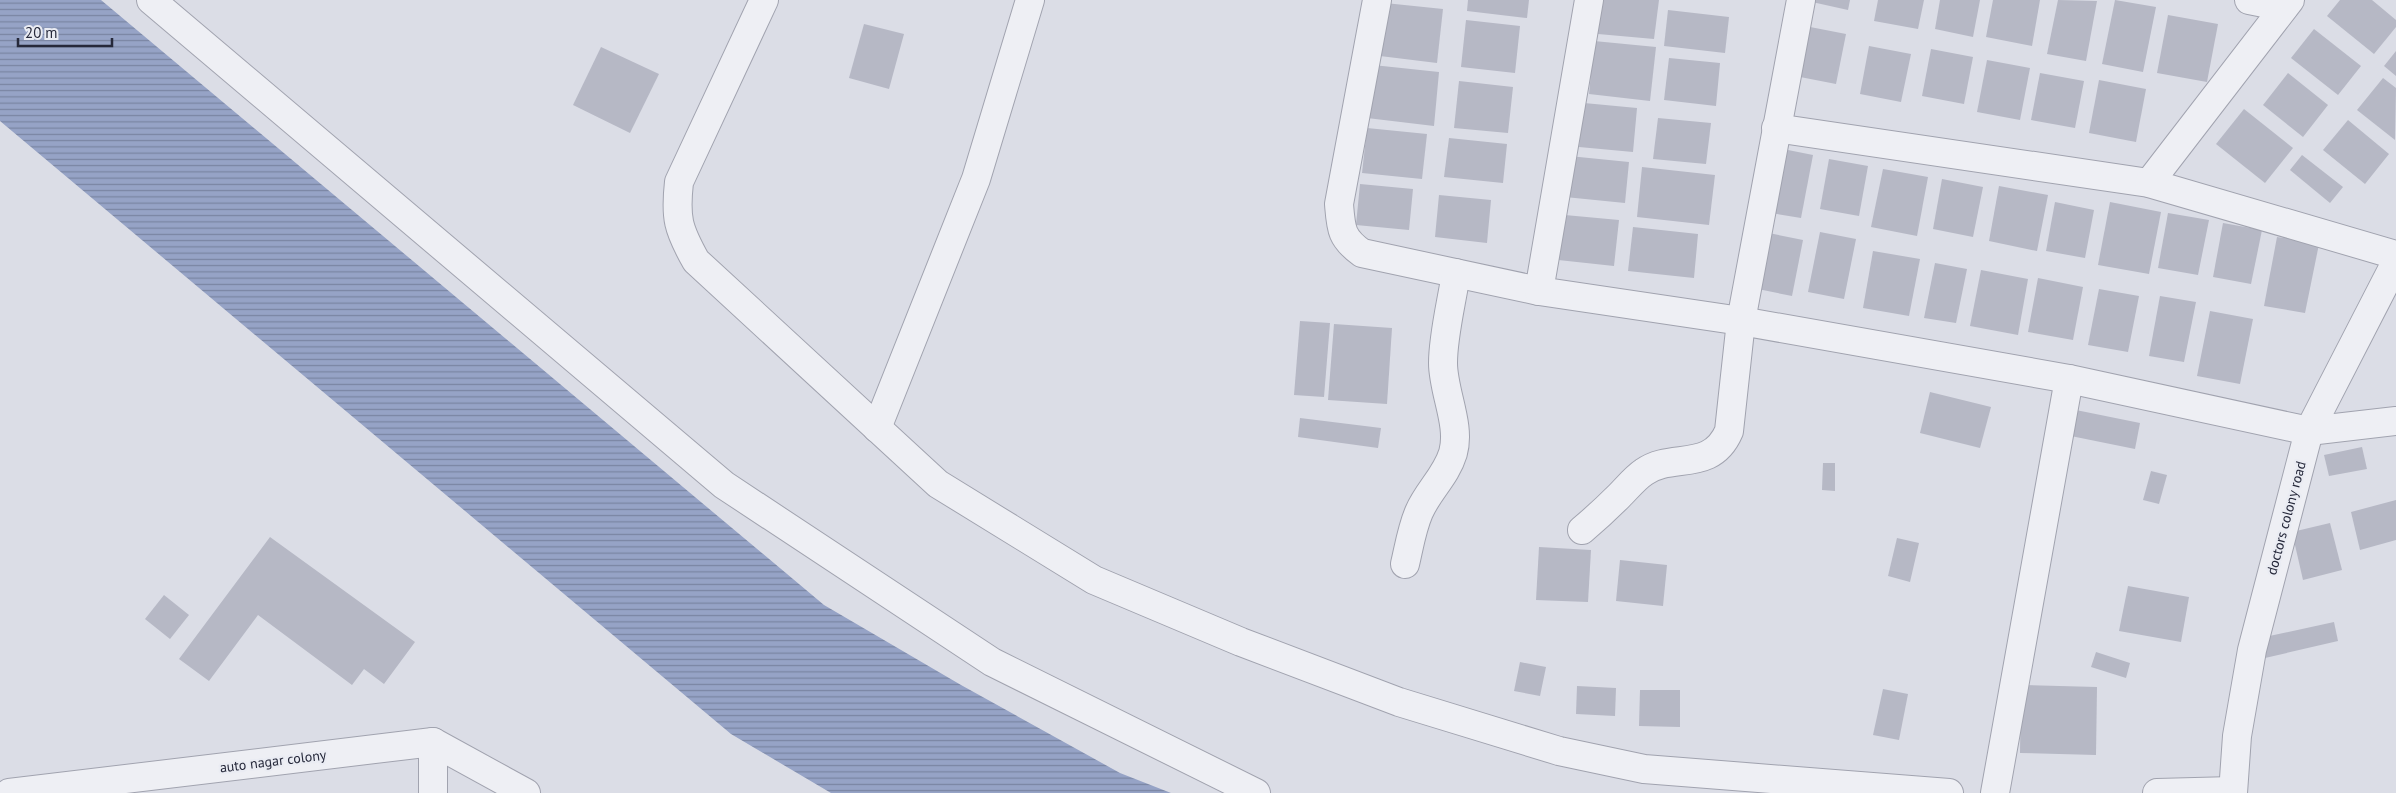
<svg xmlns="http://www.w3.org/2000/svg" width="2396" height="793" font-family="'PT Sans',sans-serif">
<style>
.water{fill:url(#water-rules)}
.building{fill:#b6b8c5}
.lines{fill:none;stroke-linecap:round;stroke-linejoin:round}
.minor-casing{stroke:#a1a3af;stroke-width:30}
.minor{stroke:#eeeff4;stroke-width:28}
.labels{text-anchor:middle;stroke-width:4.5;stroke-linejoin:round;paint-order:stroke}
.street-label{font-size:14px;fill:#26293b;stroke:#eaecf3}
</style>
<defs>
<pattern id="water-rules" width="6" height="5" patternUnits="userSpaceOnUse" patternTransform="scale(1.25)"><rect width="6" height="5" fill="#96a3c6"/><path d="M0 2.5h6" fill="none" stroke="#7a85a2"/></pattern>
</defs>
<rect width="100%" height="100%" fill="#dbdde6"/>
<!-- water -->
<polygon class="water" points="0,0 101,0 824,605 961,685 1120,773 1171,793 831,793 731,734 0,121"/>
<!-- building -->
<g class="building">
<polygon points="1468,0 1529,0 1527,18 1467,11"/>
<polygon points="1601,0 1659,0 1654,39 1598,34"/>
<polygon points="1803,0 1850,0 1848,10"/>
<polygon points="1878,0 1924,0 1918,29 1874,21"/>
<polygon points="1940,0 1980,0 1973,37 1935,29"/>
<polygon points="1993,0 2040,0 2032,46 1986,37"/>
<polygon points="2058,0 2097,1 2086,61 2047,54"/>
<polygon points="2115,0 2156,7 2143,72 2102,64"/>
<polygon points="2340,0 2372,0 2396,20 2396,27 2374,54 2327,16"/>
<polygon points="1385,3 1443,9 1437,63 1380,56"/>
<polygon points="1668,10 1729,17 1725,53 1664,46"/>
<polygon points="2168,15 2218,24 2207,82 2157,73"/>
<polygon points="1466,20 1520,26 1515,73 1461,67"/>
<polygon points="864,24 904,34 889,89 849,78"/>
<polygon points="1805,26 1846,34 1836,84 1795,76"/>
<polygon points="2314,29 2361,66 2338,95 2291,58"/>
<polygon points="1594,41 1656,47 1650,101 1589,94"/>
<polygon points="1869,46 1911,54 1901,102 1860,94"/>
<polygon points="601,47 659,74 630,133 573,105"/>
<polygon points="1931,49 1973,57 1964,104 1922,96"/>
<polygon points="2396,51 2396,76 2384,66"/>
<polygon points="1669,58 1720,63 1716,106 1664,100"/>
<polygon points="1987,60 2030,68 2020,120 1977,112"/>
<polygon points="1373,65 1439,72 1434,126 1367,118"/>
<polygon points="2040,73 2084,81 2075,128 2031,120"/>
<polygon points="2288,73 2328,105 2303,137 2263,105"/>
<polygon points="2383,78 2396,88 2395,140 2357,110"/>
<polygon points="2099,80 2146,89 2136,142 2089,133"/>
<polygon points="1459,81 1513,87 1508,133 1454,128"/>
<polygon points="1584,103 1637,108 1633,152 1579,147"/>
<polygon points="2244,109 2293,148 2265,183 2216,144"/>
<polygon points="1658,118 1711,123 1706,164 1653,159"/>
<polygon points="2348,120 2389,154 2365,184 2323,150"/>
<polygon points="1367,128 1427,134 1422,179 1362,173"/>
<polygon points="1449,138 1507,144 1503,183 1444,177"/>
<polygon points="1778,148 1813,155 1801,218 1765,212"/>
<polygon points="2302,155 2343,187 2330,203 2290,170"/>
<polygon points="1569,156 1629,162 1625,203 1565,197"/>
<polygon points="1829,159 1868,166 1859,216 1820,209"/>
<polygon points="1642,167 1715,175 1709,225 1637,217"/>
<polygon points="1883,169 1928,177 1917,236 1871,227"/>
<polygon points="1942,179 1983,187 1973,237 1933,229"/>
<polygon points="1360,184 1413,189 1409,230 1356,225"/>
<polygon points="1999,186 2048,195 2037,251 1989,241"/>
<polygon points="1439,195 1491,200 1487,243 1435,237"/>
<polygon points="2055,202 2094,210 2085,258 2046,251"/>
<polygon points="2110,202 2161,212 2149,274 2098,265"/>
<polygon points="2168,213 2209,220 2198,275 2158,268"/>
<polygon points="1554,214 1619,220 1614,266 1549,259"/>
<polygon points="2223,223 2262,230 2251,284 2213,277"/>
<polygon points="1633,227 1698,234 1694,278 1628,271"/>
<polygon points="1759,231 1803,240 1792,296 1748,287"/>
<polygon points="1820,232 1856,239 1844,299 1808,292"/>
<polygon points="2277,237 2319,244 2305,313 2264,306"/>
<polygon points="1873,251 1920,259 1909,316 1863,308"/>
<polygon points="1935,263 1967,269 1956,323 1924,318"/>
<polygon points="1981,270 2028,279 2018,335 1970,326"/>
<polygon points="2038,278 2083,287 2073,340 2028,332"/>
<polygon points="2099,289 2139,296 2128,352 2088,345"/>
<polygon points="2160,296 2196,302 2184,362 2149,356"/>
<polygon points="2210,311 2253,319 2240,384 2197,376"/>
<polygon points="1300,321 1330,323 1324,397 1294,395"/>
<polygon points="1334,324 1392,328 1387,404 1328,400"/>
<polygon points="1930,392 1991,407 1980,448 1920,433"/>
<polygon points="2066,408 2140,423 2135,449 2061,434"/>
<polygon points="1300,418 1381,428 1378,448 1298,437"/>
<polygon points="2362,447 2367,469 2329,476 2324,455"/>
<polygon points="1823,463 1835,463 1835,491 1822,490"/>
<polygon points="2151,471 2167,475 2159,504 2143,500"/>
<polygon points="2396,500 2396,540 2360,550 2351,512"/>
<polygon points="2330,523 2342,570 2303,580 2292,532"/>
<polygon points="270,537 415,642 384,684 364,669 352,685 258,615 209,681 179,659"/>
<polygon points="1897,538 1919,543 1910,582 1888,576"/>
<polygon points="1539,547 1591,550 1588,602 1536,600"/>
<polygon points="1620,560 1667,565 1663,606 1616,601"/>
<polygon points="2128,586 2189,597 2181,642 2119,631"/>
<polygon points="164,595 189,615 170,639 145,619"/>
<polygon points="2334,622 2338,641 2265,658 2260,638"/>
<polygon points="2096,652 2130,663 2126,678 2091,667"/>
<polygon points="1520,662 1546,667 1540,696 1514,691"/>
<polygon points="2021,685 2097,687 2096,755 2020,753"/>
<polygon points="1577,686 1616,688 1615,716 1576,714"/>
<polygon points="1883,689 1908,694 1899,740 1873,735"/>
<polygon points="1640,690 1680,690 1680,727 1639,726"/>
</g>
<g class="lines">
<!-- minor casing -->
<g class="minor-casing">
<g id="minor">
<polyline points="151,0 724,485 992,662 1256,793"/>
<path d="M764,0l-85,182c-4,36 -1,47 17,79l242,223 156,96 147,62 158,60 160,49 85,18 305,24"/>
<path d="M1377,0l-38,204c2,25 2,34 23,49l177,38 202,30 328,58 240,52 87,-10"/>
<polyline points="2249,0 2284,7"/>
<polyline points="1776,128 2149,183 2396,255"/>
<polyline points="2149,183 2290,0"/>
<polyline points="1539,291 1589,0"/>
<polyline points="877,428 976,179 1030,0"/>
<path d="M1582,530c13,-11 25,-22 37,-34 8,-8 16,-18 25,-24 28,-20 67,1 85,-41l12,-110 60,-321"/>
<path d="M1405,564c4,-17 7,-36 14,-52 9,-21 27,-36 34,-59 8,-28 -10,-61 -10,-90 0,-28 9,-62 13,-90"/>
<polyline points="433,742 433,793"/>
<polyline points="9,793 433,742 526,793"/>
<polyline points="1995,793 2069,379"/>
<polyline points="2157,793 2233,791"/>
<polyline points="2233,793 2237,736 2252,650 2309,431 2396,262"/>
</g>
</g>
<!-- minor -->
<use href="#minor" class="minor"/>
</g>
<g class="labels">
<!-- street labels -->
<g class="street-label">
<text transform="translate(2286 518) rotate(-75)" y="5">doctors colony road</text>
<text transform="translate(273 761) rotate(-7)" y="5">auto nagar colony</text>
</g>
</g>
<!-- scale -->
<path d="M18 38v8h94v-8" fill="none" stroke="#26293b" stroke-width="2.5"/>
<text x="25" y="38" font-size="15" fill="#26293b" stroke="#eaecf3" stroke-width="4" paint-order="stroke">20 m</text>
</svg>
